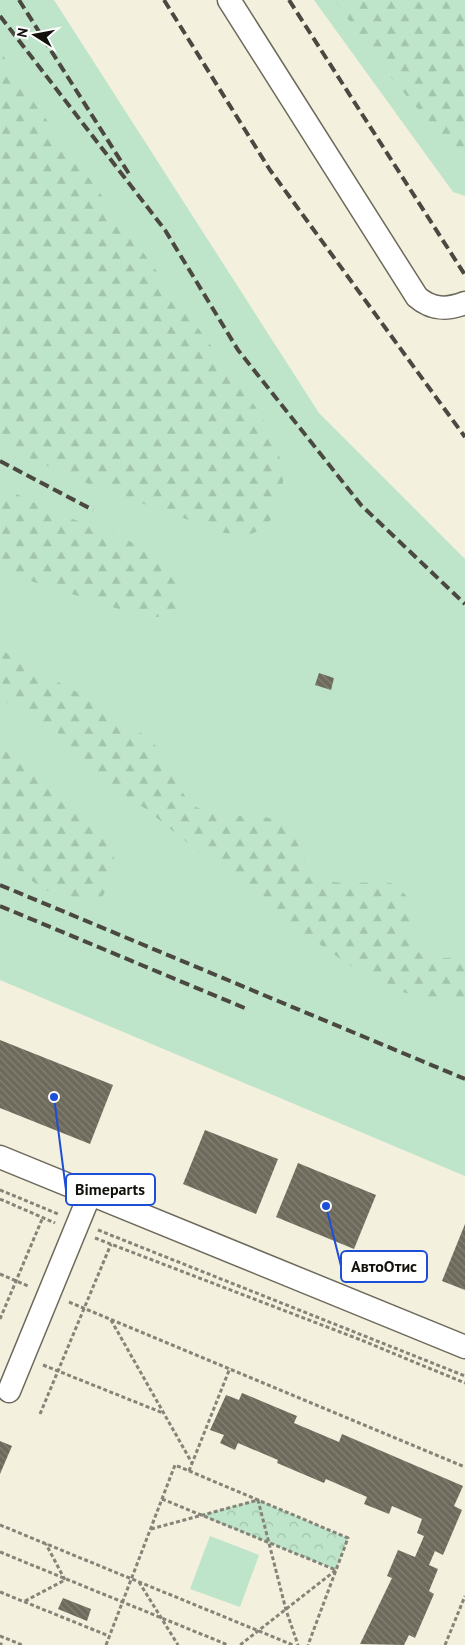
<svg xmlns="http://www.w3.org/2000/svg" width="465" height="1645" font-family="'PT Sans',sans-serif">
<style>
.grass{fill:#bee4ca}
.forest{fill:url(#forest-firs)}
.park{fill:url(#park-crowns)}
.building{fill:url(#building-back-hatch)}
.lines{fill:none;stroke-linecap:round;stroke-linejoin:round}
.minor-casing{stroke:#6d695b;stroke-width:25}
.path{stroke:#868378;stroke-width:3;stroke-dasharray:4 2.5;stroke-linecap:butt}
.minor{stroke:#fff;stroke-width:22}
.rail{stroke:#4a4840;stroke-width:4;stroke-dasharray:10 5;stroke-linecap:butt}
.leader{fill:none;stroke:#1d4ed8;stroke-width:2}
.callout-dot{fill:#1d4ed8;stroke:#fff;stroke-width:2}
.callout{fill:#fff;stroke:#1d4ed8;stroke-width:2}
.callout-label{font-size:16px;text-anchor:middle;font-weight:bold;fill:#13110c}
</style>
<defs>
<pattern id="forest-firs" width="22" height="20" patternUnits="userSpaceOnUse" patternTransform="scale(1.25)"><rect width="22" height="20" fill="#bee4ca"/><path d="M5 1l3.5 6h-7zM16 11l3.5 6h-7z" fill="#a2c3ac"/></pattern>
<pattern id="park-crowns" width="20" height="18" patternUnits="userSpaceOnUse" patternTransform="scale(1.25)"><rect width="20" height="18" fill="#bee4ca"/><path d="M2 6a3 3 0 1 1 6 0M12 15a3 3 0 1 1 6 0" fill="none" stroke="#a2c3ac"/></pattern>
<pattern id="building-back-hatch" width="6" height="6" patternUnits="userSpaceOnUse" patternTransform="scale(1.25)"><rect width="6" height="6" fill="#6d6a5b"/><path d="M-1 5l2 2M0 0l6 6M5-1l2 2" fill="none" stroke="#848176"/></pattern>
</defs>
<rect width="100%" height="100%" fill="#f3f0de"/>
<!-- grass -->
<g class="grass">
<polygon points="0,0 54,0 319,413 465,559 465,1176 0,980"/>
<polygon points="314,0 465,0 465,196 453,192"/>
<polygon points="210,1536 259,1555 240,1607 190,1589"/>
</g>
<!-- forest -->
<g class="forest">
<path d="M335,0h130v157c-50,-46 -92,-100 -130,-157z"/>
<path d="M0,51l30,46 232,319c8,17 16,32 20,51 5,26 -7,65 -37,68 -6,0 -13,-2 -20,-2l-134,-48 -91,-40z"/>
<polygon points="0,486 56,513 125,538 149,554 167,571 177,586 180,598 176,610 168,615 157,617 125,611 0,571"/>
<path d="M0,648c16,13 34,21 52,31 35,18 73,38 102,65 20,20 21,53 48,66 23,12 52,0 75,11 26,13 23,49 50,59 22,8 45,-2 67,4 6,5 12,10 16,18 5,11 -1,23 1,34 4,29 34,23 54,19v51l-11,-4 -30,-4 -29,-8 -27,-12 -98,-68 -124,-101 -39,-25 -50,-52 -57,-33z"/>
<path d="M0,742c34,26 104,71 114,116 3,14 -4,27 -12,39 -41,13 -72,-17 -102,-42z"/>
</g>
<!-- park -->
<polygon class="park" points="258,1500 348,1538 336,1570 200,1515"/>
<!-- building -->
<g class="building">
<polygon points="319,673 334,678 331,690 315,685"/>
<polygon points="0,1040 113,1085 90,1144 0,1108"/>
<polygon points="205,1130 278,1159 256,1214 183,1184"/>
<polygon points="298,1163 376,1195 354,1249 276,1217"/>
<polygon points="465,1224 465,1290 442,1281"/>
<polygon points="242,1393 297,1416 294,1423 339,1442 342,1434 463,1486 454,1506 462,1510 443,1555 435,1551 429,1565 438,1569 429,1591 434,1594 415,1638 409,1635 404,1645 360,1644 392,1578 387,1576 398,1550 415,1557 424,1536 417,1533 422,1519 392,1506 389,1514 364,1504 367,1497 326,1479 324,1483 277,1463 278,1460 238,1443 235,1450 220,1443 224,1435 210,1430 226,1395 239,1400"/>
<polygon points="0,1441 12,1446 0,1474"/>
<polygon points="63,1598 91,1609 87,1621 58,1609"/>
</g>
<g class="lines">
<!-- minor casing -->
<g class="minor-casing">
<g id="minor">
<path d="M229,0l188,297c15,13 30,13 48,6"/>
<polyline points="0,1157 465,1347"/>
<polyline points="9,1391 90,1194"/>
</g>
</g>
<!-- path -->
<g class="path">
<polyline points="0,1190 58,1214"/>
<polyline points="0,1199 55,1223"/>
<polyline points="98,1230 465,1376"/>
<polyline points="95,1238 361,1340 465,1383"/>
<polyline points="0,1274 28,1286"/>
<polyline points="69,1302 465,1467"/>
<polyline points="0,1319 43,1217"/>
<polyline points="111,1320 192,1463"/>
<polyline points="43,1365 163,1413"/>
<polyline points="40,1414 111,1244"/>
<polyline points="189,1471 230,1368"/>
<polyline points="162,1499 336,1570 240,1645"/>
<polyline points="0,1525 293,1645"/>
<polyline points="151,1529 258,1500 286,1610 298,1645"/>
<polyline points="0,1552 228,1645"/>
<polyline points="139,1582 178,1645"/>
<polyline points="0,1592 109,1636"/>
<polyline points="25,1601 65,1580 46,1544"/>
<polyline points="0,1636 22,1645"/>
<polyline points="0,1643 2,1645"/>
<polyline points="106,1645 175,1465 348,1538 308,1645"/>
<polyline points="445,1645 465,1596"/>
</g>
<!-- minor -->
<use href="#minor" class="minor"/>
<!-- rail -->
<g class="rail">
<polyline points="19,0 131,177"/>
<polyline points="164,0 270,170 465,437"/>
<polyline points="289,0 465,275"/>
<polyline points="0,16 165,230 238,350 361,505 465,604"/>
<polyline points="0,461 93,510"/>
<polyline points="0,885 465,1079"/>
<polyline points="0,906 247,1009"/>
</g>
</g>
<!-- callouts -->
<path class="leader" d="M54 1097L66 1190M326 1206L341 1266"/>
<g class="callout-dot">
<circle cx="54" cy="1097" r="5"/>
<circle cx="326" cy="1206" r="5"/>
</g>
<g class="callout">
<rect x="66" y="1174" width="89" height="31" rx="5"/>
<rect x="341" y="1251" width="86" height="31" rx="5"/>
</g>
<g class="callout-label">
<text x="110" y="1195">Bimeparts</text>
<text x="384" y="1272">АвтоОтис</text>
</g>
<!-- north arrow -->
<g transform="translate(35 35) rotate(281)" stroke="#ffffff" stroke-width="4" paint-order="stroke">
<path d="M0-4L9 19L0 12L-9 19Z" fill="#13110c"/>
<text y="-8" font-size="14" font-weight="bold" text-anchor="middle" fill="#13110c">N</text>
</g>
</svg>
